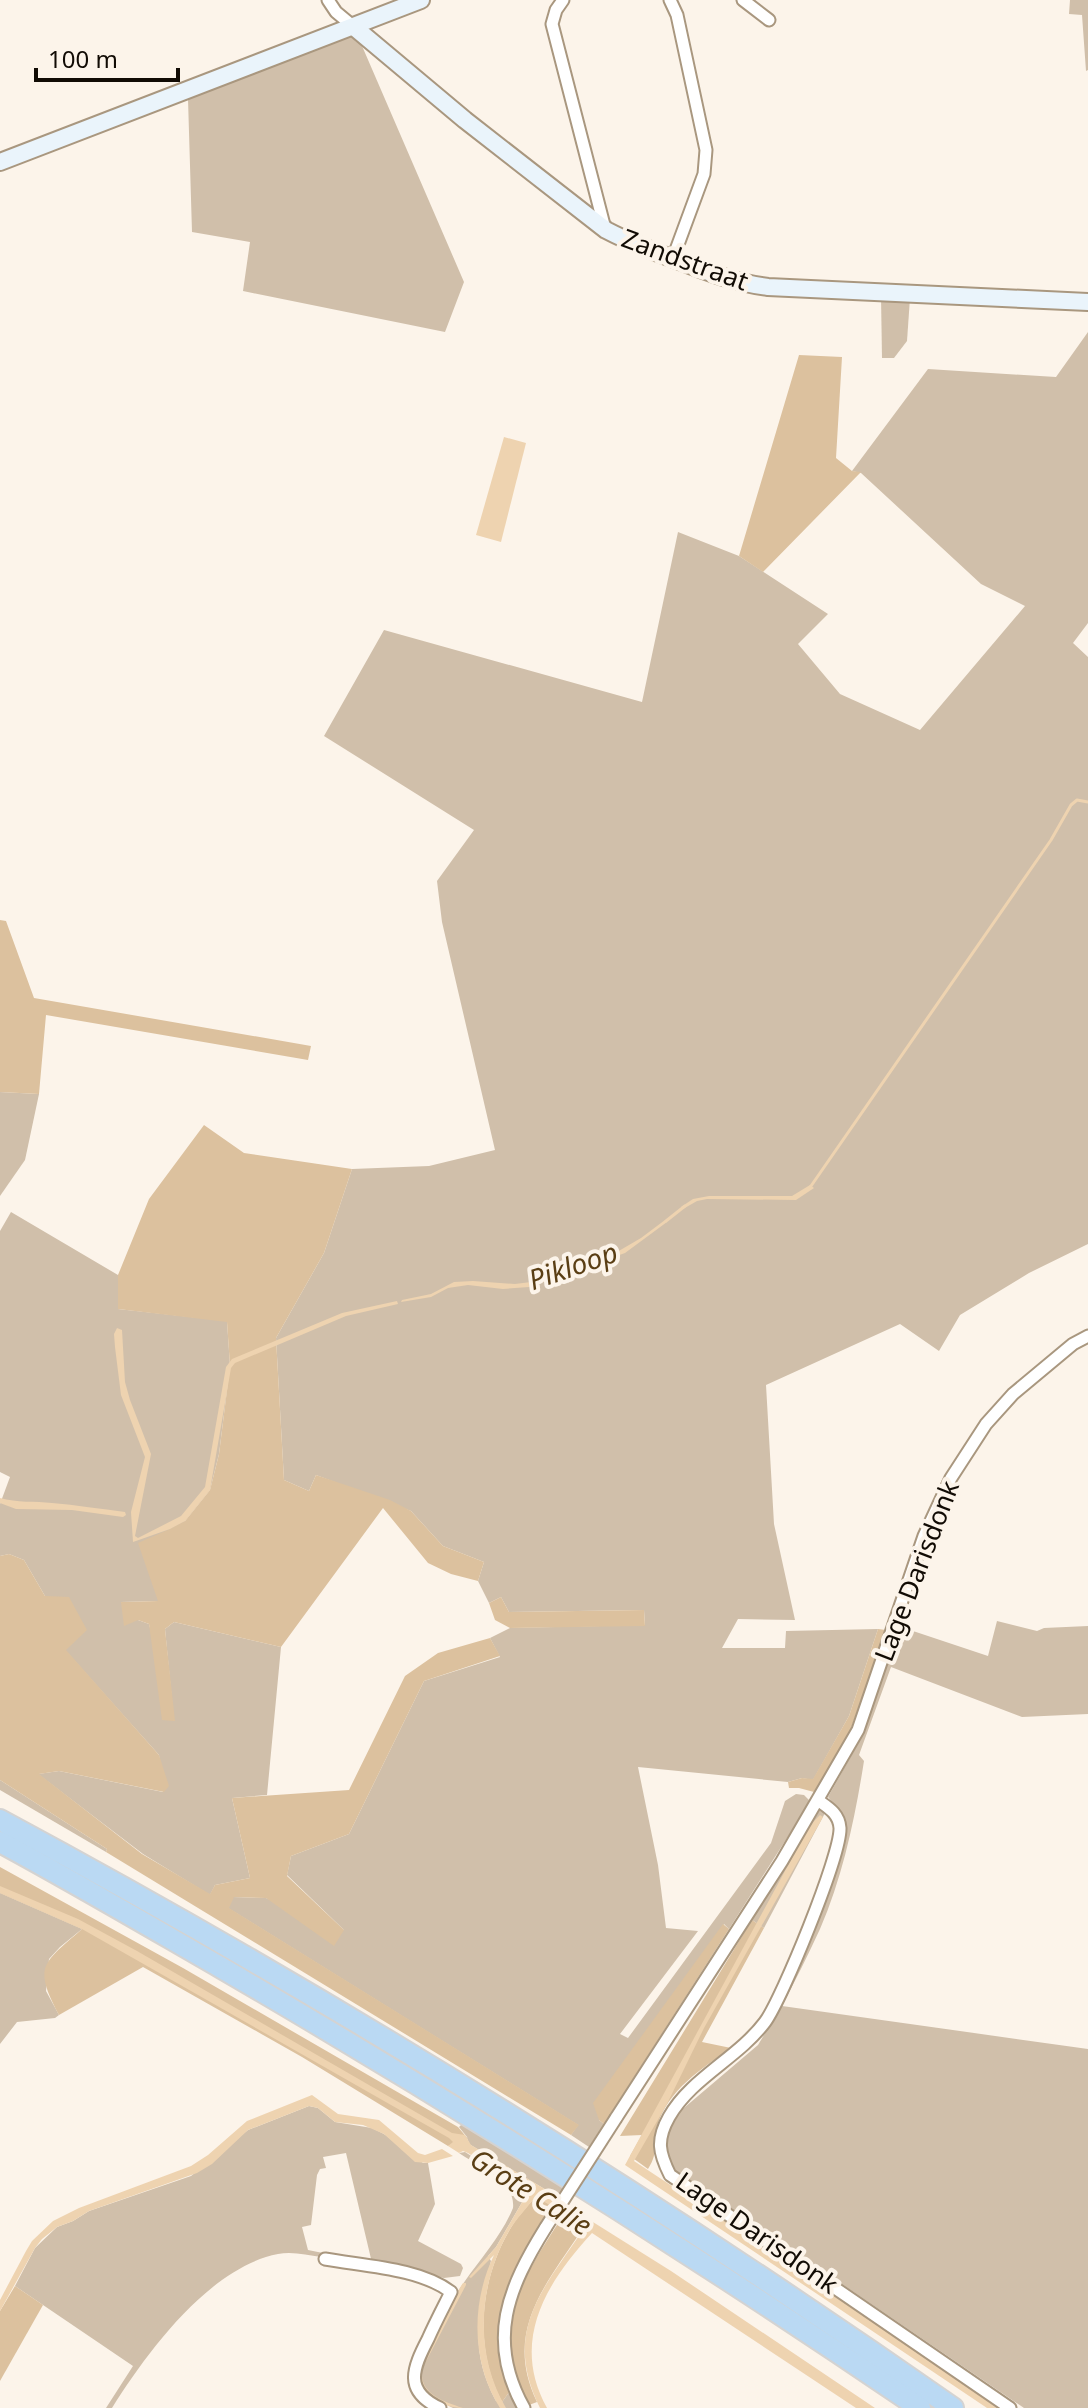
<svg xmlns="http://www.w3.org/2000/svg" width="1088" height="2408" font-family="'Noto Sans',sans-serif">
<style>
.green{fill:#d0bfaa}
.forest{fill:#dcc19e}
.water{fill:#eed3b0}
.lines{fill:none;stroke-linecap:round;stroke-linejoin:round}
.stream{stroke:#eed3b0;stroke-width:3}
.street-casing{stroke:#a9977f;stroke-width:15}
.secondary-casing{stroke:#a9977f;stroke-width:20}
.highway-casing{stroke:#d4d3d2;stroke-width:24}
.street{stroke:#fff;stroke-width:11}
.secondary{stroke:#eaf4fb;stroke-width:16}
.highway{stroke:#bad9f3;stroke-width:20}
.street-bridge-casing{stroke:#a9977f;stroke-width:15;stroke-linecap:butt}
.street-bridge{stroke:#fff;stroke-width:11}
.labels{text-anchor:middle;stroke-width:8;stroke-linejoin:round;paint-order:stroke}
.street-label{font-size:26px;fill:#110b04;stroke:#fcf4ea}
.water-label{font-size:28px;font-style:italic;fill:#5a3e14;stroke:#fcf4ea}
</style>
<rect width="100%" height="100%" fill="#fcf4ea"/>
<!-- green -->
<g class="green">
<polygon points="1070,0 1088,0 1088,70 1086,71 1082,15 1069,14"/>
<polygon points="356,32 464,282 445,332 243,291 250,242 192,232 188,99"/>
<polygon points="881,296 910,298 907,341 894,358 882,358"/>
<polygon points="1088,332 1088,623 1073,643 1088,657 1088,1244 1029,1273 960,1315 939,1351 900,1324 766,1385 774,1524 795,1620 738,1619 722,1648 785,1648 786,1631 878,1629 849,1716 813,1780 802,1778 788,1782 638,1767 658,1865 666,1928 698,1931 620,2034 628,2038 771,1843 785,1801 796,1794 804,1795 809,1800 808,1805 729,1929 724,1924 599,2120 604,2124 589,2147 571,2135 578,2125 228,1908 233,1897 266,1898 344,1930 287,1875 291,1856 349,1834 424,1681 500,1657 490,1638 510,1628 645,1625 644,1610 509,1612 501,1597 489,1603 478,1581 484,1562 443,1546 411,1511 316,1475 309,1491 284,1480 276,1338 324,1253 352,1169 429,1166 495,1150 442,922 437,881 474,830 324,736 384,630 642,702 678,532 739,556 828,614 798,644 840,694 920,730 1025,606 981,584 861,473 852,471 928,369 1056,377"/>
<polygon points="0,1092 39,1094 25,1160 0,1196"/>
<polygon points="11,1212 118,1275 118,1309 227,1321 230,1366 219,1454 210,1490 185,1521 159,1601 121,1602 138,1620 149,1624 174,1721 165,1629 174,1622 281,1647 267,1795 232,1798 250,1878 215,1885 210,1895 143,1854 38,1774 59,1771 163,1792 159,1755 65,1650 45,1596 24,1560 9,1554 0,1556 0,1504 10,1477 0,1472 0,1231"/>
<path d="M997,1621l40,10 7,-3 44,-2v88l-66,3 -131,-50 -32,88 5,6c-9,57 -21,115 -44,168 -12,26 -25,52 -38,77l306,43v359h-64l-348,-237c-16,-20 -11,-38 2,-58l80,-68 23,-38 -2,-2 65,-177 -2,-14 -14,-17 31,-55 40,-113h8l81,27z"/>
<polygon points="0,1780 107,1849 106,1852 0,1790"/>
<polygon points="820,1810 825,1813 764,1928 752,1920"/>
<polygon points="0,1827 297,1996 576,2166 573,2171 0,1834"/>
<polygon points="0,1893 82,1929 60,1947 49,1959 46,1991 59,2015 55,2018 17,2022 0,2044"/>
<path d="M309,2106l9,2 17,14 37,6 12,6 39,29h5l7,41 -17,37 43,23 2,4 -3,8 -16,2 -72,-15 -26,-110 -23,4 3,11 -6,1 -3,6 -6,50 -9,2 6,23 15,3 -2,4c-14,-2 -29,-6 -43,-3 -68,13 -131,98 -166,154h-6l27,-42 -118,-80 20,-38 22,-21 16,-6 16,-10 102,-35 57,-46z"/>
<polygon points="462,2124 564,2188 558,2197 469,2144 467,2137 459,2127"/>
<path d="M465,2152l63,40 -32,55 -8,9 3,5c-13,52 -22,90 5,140l6,1 8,-11 8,17h-65l-22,-11 -12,-19c6,-31 27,-71 46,-97 16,-23 37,-46 48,-73 3,-27 -35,-42 -54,-55z"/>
</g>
<!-- forest -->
<g class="forest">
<polygon points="799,355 842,357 836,458 852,471 861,472 763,572 739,556"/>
<polygon points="0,920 6,921 34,998 311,1046 308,1060 46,1015 39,1094 0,1092"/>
<polygon points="204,1125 244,1153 352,1169 324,1253 276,1338 284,1480 309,1491 316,1475 390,1500 411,1511 443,1546 484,1562 478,1581 451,1574 428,1563 383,1508 281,1647 174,1622 165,1629 175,1721 162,1720 149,1624 138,1620 124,1626 121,1602 158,1601 138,1543 170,1529 185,1521 210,1490 219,1454 230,1366 227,1322 118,1309 118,1275 149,1199"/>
<polygon points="9,1554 24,1560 45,1596 69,1597 87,1630 66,1650 159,1755 169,1786 164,1792 59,1771 39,1774 142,1854 210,1894 215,1885 250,1878 232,1798 349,1790 405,1676 438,1653 490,1638 500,1656 424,1681 349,1834 291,1856 287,1876 344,1930 334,1946 266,1898 234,1897 229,1908 579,2125 571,2135 106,1852 107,1849 0,1780 0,1556"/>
<polygon points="501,1597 509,1612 644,1610 645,1626 510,1628 495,1620 489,1603"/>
<polygon points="878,1629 886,1630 850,1731 820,1787 814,1792 799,1788 789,1788 788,1782 802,1778 813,1779 849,1716"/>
<path d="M0,1867l183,101 275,159 10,12 -20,7 -146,-89 -159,-90 -84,48c-27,-50 -15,-52 23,-86l-82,-36z"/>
<path d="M752,1920l12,8 -62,114 29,6c-30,21 -63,42 -74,78 -6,19 3,24 -9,43l-18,-13 12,-21 -22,1z"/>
<polygon points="723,1924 729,1929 604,2124 599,2120 593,2103"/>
<path d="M536,2196l16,10c-37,59 -74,114 -42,185l-8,11c-28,-53 -23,-119 7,-171 7,-13 18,-24 27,-35z"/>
<path d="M564,2214l18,13 -2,6c-37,55 -76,100 -43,169l-8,3c-40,-80 -8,-124 35,-191z"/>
<polygon points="15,2286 43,2305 0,2381 0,2311"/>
</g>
<!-- water -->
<g class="water">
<polygon points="504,437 526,443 501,542 476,535"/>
<polygon points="810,1185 814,1188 796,1200 707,1199 697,1201 683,1209 681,1207 693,1199 709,1196 792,1196"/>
<polygon points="665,1220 667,1222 625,1253 529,1287 503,1289 468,1285 448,1288 431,1297 401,1302 402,1300 431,1294 454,1282 473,1281 515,1284 531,1282 617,1252 641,1238"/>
<polygon points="397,1301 398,1304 346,1316 235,1363 231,1368 210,1490 185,1521 170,1529 133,1542 131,1512 145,1457 121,1395 115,1347 114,1334 117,1328 122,1330 125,1382 130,1400 151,1454 135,1536 138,1538 181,1516 205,1487 226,1367 232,1359 342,1313"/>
<path d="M0,1498c17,5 35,3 52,5 24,2 49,6 73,9l1,3 -3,2 -51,-7 -56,-1 -16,-6z"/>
<polygon points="820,1815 823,1817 704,2028 667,2104 634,2161 793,2266 1000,2408 987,2408 625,2165 810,1825"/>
<path d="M0,1886l78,33 59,32 315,182 13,2 6,10 87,52 -6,9 -17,-9c-8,11 -19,22 -26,34 -31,54 -35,123 -3,177h-6c-29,-45 -29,-106 -6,-153l-23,23 -2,-1 27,-30 32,-55 -60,-39 -5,-2 -4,2 -11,-7 5,-4 -4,-4 -367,-209 -82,-36z"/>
<polygon points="312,2095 338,2114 379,2120 418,2153 425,2155 442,2149 453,2156 428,2163 415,2162 384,2134 363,2125 335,2122 318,2108 309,2106 248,2130 212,2164 197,2173 89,2211 73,2221 57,2227 42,2239 35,2248 0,2311 0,2300 26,2251 32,2241 53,2221 79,2208 191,2166 208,2155 247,2121"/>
<path d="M569,2207l102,64 204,137h-19l-264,-175c-46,50 -82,108 -45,175h-7c-37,-75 0,-115 41,-175l1,-7 -18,-12z"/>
<path d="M463,2283h3v2l-44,84c-3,25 21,32 41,39 -16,0 -42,-10 -44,-29 -1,-21 32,-77 44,-96z"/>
</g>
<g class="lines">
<!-- stream -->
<g class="stream">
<polyline points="811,1186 1051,840 1071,805 1077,800 1088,802"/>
<polyline points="666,1221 685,1206"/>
</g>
<!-- street casing -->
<g class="street-casing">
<g id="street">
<polyline points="328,0 336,12 354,27"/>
<polyline points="563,0 556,10 552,24 605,229"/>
<polyline points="670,0 677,15 706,150 704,174 673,258"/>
<polyline points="743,0 769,20"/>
<path d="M819,1801c10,7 20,13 21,27 1,27 -58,171 -75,194 -27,36 -74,56 -96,95 -13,23 -10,36 1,58l340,233"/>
<polyline points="616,2118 782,1861 858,1730 924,1536 951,1478 986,1424 1013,1394 1073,1344 1088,1336"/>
<path d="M325,2259c39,7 94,9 126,33 -8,16 -16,31 -23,47 -15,29 -25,52 12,69"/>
<path d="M524,2408c-38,-68 -16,-120 22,-181"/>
</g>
</g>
<!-- secondary casing -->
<g class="secondary-casing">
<g id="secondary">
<path d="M354,27l111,93 141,110c23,12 46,21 71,30 30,12 59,23 91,27l320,15"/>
<polyline points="0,162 421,0"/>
</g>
</g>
<!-- highway casing -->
<g class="highway-casing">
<g id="highway">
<path d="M0,1820c328,176 648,375 953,588"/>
<path d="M0,1842c74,40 147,83 220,125 239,139 472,286 700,441"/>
</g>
</g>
<!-- street -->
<use href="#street" class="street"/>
<!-- secondary -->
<use href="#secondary" class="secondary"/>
<!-- highway -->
<use href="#highway" class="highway"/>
<!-- street-bridge casing -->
<g class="street-bridge-casing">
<polyline id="street-bridge" points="546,2227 616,2118"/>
</g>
<!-- street-bridge -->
<use href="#street-bridge" class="street-bridge"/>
</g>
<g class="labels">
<!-- street labels -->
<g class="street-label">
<text transform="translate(685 260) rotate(20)" y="9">Zandstraat</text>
<text transform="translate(917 1571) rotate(-69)" y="9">Lage Darisdonk</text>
<text transform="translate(757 2233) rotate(35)" y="9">Lage Darisdonk</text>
</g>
<!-- water labels -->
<g class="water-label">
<text transform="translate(573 1266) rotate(-19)" y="10">Pikloop</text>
<text transform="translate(531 2192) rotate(32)" y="10">Grote Calie</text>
</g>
</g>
<!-- scale -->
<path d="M36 68v12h142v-12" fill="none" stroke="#110b04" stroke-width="4"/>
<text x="48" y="68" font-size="24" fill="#110b04" stroke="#fcf4ea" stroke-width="6" paint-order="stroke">100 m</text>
</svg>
